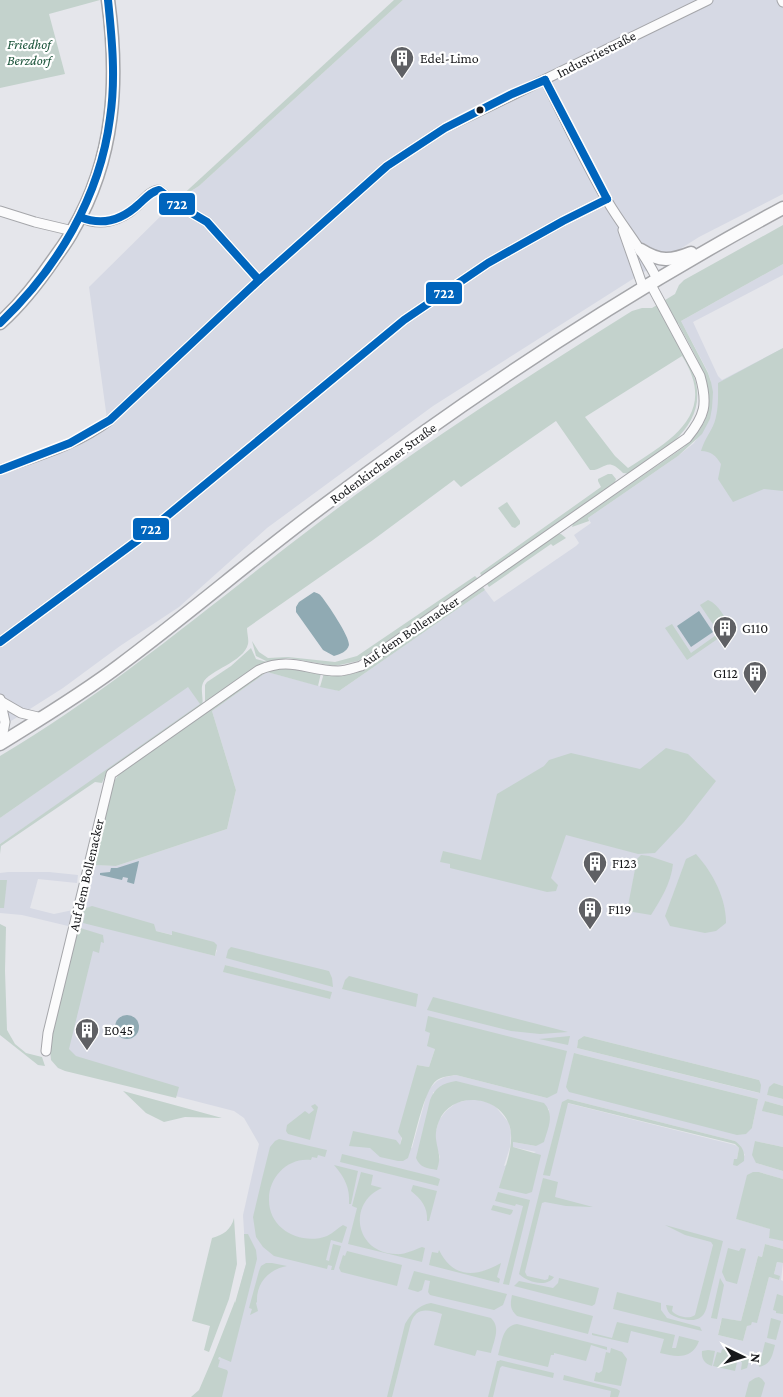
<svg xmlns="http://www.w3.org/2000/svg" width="783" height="1397" font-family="'Crimson Pro',serif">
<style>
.built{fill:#d6d9e4;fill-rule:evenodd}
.green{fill:#c3d2cc;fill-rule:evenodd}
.water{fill:#90aab3}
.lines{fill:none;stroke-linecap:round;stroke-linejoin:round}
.street-casing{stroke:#a5a6aa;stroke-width:11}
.secondary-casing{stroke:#a5a6aa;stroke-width:15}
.street{stroke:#fbfbfc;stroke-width:9}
.secondary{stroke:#fbfbfc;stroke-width:12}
.bus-1-casing{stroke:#fff;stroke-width:11}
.bus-1{stroke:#0065bd;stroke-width:8}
.bus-dot{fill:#17181b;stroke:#fff;stroke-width:2}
.labels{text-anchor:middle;stroke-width:4.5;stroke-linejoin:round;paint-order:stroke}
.park-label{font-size:14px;font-style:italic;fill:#1b543a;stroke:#fff}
.street-label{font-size:14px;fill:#17181b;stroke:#fff}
.poi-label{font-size:14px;fill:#17181b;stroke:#fff;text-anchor:start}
.line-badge{stroke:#fff;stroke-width:2}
.badge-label{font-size:14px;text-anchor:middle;font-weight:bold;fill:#fff}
</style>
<rect width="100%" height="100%" fill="#e5e6eb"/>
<!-- built -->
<g class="built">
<polygon points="403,0 783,0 783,194 699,237 433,406 267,528 179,607 120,646 63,688 0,728 0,467 80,437 107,419 89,287 177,200 199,186"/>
<path d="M783,264v11l-90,47 25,54 4,4 61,-32v738l-9,-3 -7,12 16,4v7l-18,-5 -2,10 20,5v31l-28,-6 1,22 27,8v8l-24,-7 -23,47 35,10 -2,8 14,4v8l-18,-5 -3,13 -4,-1 -17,65 -13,-2 -7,2 -3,14 25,6 4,-15 5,-4h5l12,-45 10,3 -5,-6 3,-12 6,1 -2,17 2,1v116h-576l13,-37h-2v-3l3,1 25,-94 -3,-49 16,-71 -15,-26 -10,-7 -168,-43 -16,-27 28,-120 15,-56 23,1 111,-37 9,-39 -24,-79 55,-39 72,19 146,-101 9,12 82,-56 3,-3 -5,-8 17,-12 -3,-5 90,-62 16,-13 16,-24 1,-37 -3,-10 -27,-51zM83,922l73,9 17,4 44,15 -2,6zM225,965l106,27 -1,6 -106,-26zM430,1033l117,65 -91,-23 -11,2 -8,4 -9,9 -16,58 -12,-3 17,-80 12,2 6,-18zM584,1036l175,44v13l-182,-45 1,-8zM574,1053l184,46 -6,29zM433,1092l116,17 -13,37 -23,-4v5l23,5 -32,14 6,-19 1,-14 -2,-10 -14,-17 -13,-6 -11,-1 -15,4 -10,8 -7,9 -4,14 1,12 4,11 -4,13zM568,1099l167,42 10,14 -12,10 4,-6 2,-11 -4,-3 -168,-42 -17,73z"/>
<polygon points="188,686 201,705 0,844 0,818"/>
<polygon points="8,872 49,872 78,875 77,883 38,879 30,908 54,914 73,910 68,926 22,915 0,913 0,873"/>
</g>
<!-- green -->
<g class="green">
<polygon points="0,0 100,0 49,14 65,74 0,88"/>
<polygon points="394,0 403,0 199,186 177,200"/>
<path d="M783,225v39l-102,57 27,52 3,9 2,10 -1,16 -2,11 -8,15 -24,22 -90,62 1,3 -17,6 1,-3 111,-77c48,-41 16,-81 -6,-124l-7,4c8,16 17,32 23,49 16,49 -30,74 -63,98l-8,-1c-17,-18 -18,-2 -33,-3l-34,-49 -95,66 -7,-7 -81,60 -126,88c0,5 2,12 1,16 -4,18 -39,26 -45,39 -3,6 1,16 -1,23l-95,66 -5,11 -7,-1 -94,64 -1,8v-10l200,-140 -12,-17 -188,131v-62c115,-68 216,-156 322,-236 100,-76 205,-143 310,-209l10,-3h10l23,-14 4,-9 5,-5zM682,356c37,58 -11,84 -54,112l-13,-12 -30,-39z"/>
<path d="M783,348v143l-19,-2 -31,13 -15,-23 3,-15c-5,-8 -10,-13 -20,-13 3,-10 8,-17 12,-25 6,-14 5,-29 5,-43z"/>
<polygon points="608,474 612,474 616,479 614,485 548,529 482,577 480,573 601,487 598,481 598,479"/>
<polygon points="507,502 520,521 520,524 515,528 512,527 498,508"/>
<polygon points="558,534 561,534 566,538 553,546 551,544 489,587 487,584"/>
<polygon points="475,576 478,579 358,661 335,666 288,658 268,662 256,656 252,641 259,652 268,658 288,657 335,662 357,656"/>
<polygon points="483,587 485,590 339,691 320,687 324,673 348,675 363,670"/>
<path d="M708,600c11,4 18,20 24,29l-45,31 -22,-32 7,-4 19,29 28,-20 -19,-28z"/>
<polygon points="251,648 256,659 267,662 257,667 205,704 205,685 207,682 231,666"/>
<polygon points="283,668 321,673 318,686 267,672 212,711 236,790 227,829 116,866 93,865 113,783 119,774 255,678 272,670"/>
<polygon points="666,748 688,754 716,781 684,822 655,853 638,854 566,835 551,878 558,885 556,891 547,892 450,868 450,864 440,862 443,851 481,860 497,794 544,766 549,760 571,753 640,769"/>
<path d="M696,854c17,19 30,44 30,69l-10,8 -11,2 -35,-7 -5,-10 21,-57z"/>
<path d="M641,855l8,1 24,8c-2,19 -12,35 -22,51l-24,-4 10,-52z"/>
<polygon points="0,880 7,880 4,908 0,908"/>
<polygon points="92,906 154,924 156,931 172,935 172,931 214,942 217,945 215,956 83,923 85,914 80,912 86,908"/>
<polygon points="0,924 6,927 5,971 7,1030 15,1044 26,1053 42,1057 45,1066 38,1065 0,1035"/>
<polygon points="77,927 103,935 104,943 101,942 99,953 93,951 69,1049 76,1056 179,1087 176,1098 65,1071 58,1068 51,1060 49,1040"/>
<polygon points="231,947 329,971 332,978 333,987 226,958 228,950"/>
<polygon points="225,965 332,992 330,999 223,972"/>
<polygon points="349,976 418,994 416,1007 342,989 345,980"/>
<polygon points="433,997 568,1032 540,1034 511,1031 427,1010"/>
<path d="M428,1016l139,35 -10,42 -10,5 -91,-23c-6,1 -13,1 -19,5 -14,10 -22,60 -29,78l-5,3h-5l-18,-4 -10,-9 -21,-2 4,-15 43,9 4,5 2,-7 -4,-6 19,-67 12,2 6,-18 -8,-3 3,-13 -5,-2z"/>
<polygon points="570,1036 568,1045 539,1039"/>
<polygon points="584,1036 759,1080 761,1085 760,1093 577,1048 578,1040"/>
<polygon points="574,1053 758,1099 752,1128 746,1134 737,1135 569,1092 566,1087"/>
<path d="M456,1081l88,22c11,12 4,25 0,39l-8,4 -23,-4v5l28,8 -9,37 -6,2 -27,-6c5,-19 17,-44 10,-64 -11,-30 -58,-33 -70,-3 -6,15 -2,21 0,34 1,5 -1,11 -2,15 -10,-2 -17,-2 -21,-12l14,-58c5,-12 12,-17 26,-19z"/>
<polygon points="774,1083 783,1086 783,1099 767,1095 769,1087"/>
<polygon points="123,1091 222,1118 185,1117 164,1122 146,1113"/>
<path d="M568,1099l167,42c8,6 10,11 9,20l-7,5 -4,-1 1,-6h3l2,-11 -4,-4 -167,-41 -18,73 -7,-1 19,-73z"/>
<polygon points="765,1101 783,1106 783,1116 762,1111"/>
<polygon points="315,1104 318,1107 310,1140 288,1134 286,1131 287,1125 305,1111 309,1114 314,1110 311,1106"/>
<path d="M279,1139l48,11 -2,7 -7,-2 -1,3 -5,-1 -1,3c-22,-3 -42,16 -42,39 -1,30 32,47 58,37 6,-3 11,-8 16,-11l4,2 -5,16 -11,-3 -5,20 3,1 4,-17 8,2 -7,24h-3l1,-4 -4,-1 -1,4 -53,-13 -11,-9 -7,-10 -3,-20 9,-38 8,-32 5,-6z"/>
<polygon points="755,1141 783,1147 783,1171 756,1163 752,1155"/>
<polygon points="342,1154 435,1177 440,1179 438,1186 340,1162"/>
<path d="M334,1165l24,6 -7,33h-2c1,-16 -4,-26 -15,-39z"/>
<path d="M361,1172l12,3 -2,10 11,3c-35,15 -27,65 14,66 8,1 18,-4 26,-7l3,1 -3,14 -74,-18 9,-36 -5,-2z"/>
<polygon points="753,1172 759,1172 783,1179 783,1241 769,1238 770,1229 736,1219 747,1175"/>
<path d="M543,1178l15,4 -3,15 38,10 -27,-1 -21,-4 -3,1 -17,69 2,4 18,4 3,-1 1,-4 5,2c-7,11 -27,5 -35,-3z"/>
<path d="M413,1185l24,6 -8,30h-2c1,-14 -6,-22 -16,-30z"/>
<polygon points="498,1192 530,1200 509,1285 503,1284 523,1206 516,1204 515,1206 495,1201"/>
<polygon points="493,1205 513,1210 512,1213 510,1215 491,1210"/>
<path d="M234,1218l3,46 -8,35 -20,53 -5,-2 6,-24 -18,-5 20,-83c11,-3 19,-8 22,-20z"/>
<path d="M665,1225l58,16 -16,65c-1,4 -3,9 -6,11 -7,6 -22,2 -29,-2 -4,-2 -5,-6 -6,-10l7,1 -1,5c4,5 17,9 23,4l18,-70 -2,-3 -26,-7z"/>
<polygon points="244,1234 248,1234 256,1250 257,1259 231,1362 219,1357 218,1359 220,1360 218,1367 227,1370 228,1372 222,1397 191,1397 199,1390 214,1355 235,1301 235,1303 246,1264"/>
<polygon points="765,1244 783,1249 783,1263 777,1262 774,1274 780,1276 779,1280 769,1277 757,1323 752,1322 751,1325 747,1326 743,1341 718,1335 722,1318 741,1321 758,1256 762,1257"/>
<polygon points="728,1248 739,1251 741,1248 746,1249 737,1284 726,1281 722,1272"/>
<path d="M439,1250c14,29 38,27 62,13l-4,14 3,2 -1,4 -70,-18 3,-13 6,1z"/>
<polygon points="347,1251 402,1265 397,1286 341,1272 339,1268 343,1255 345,1256"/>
<path d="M266,1263h6l15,3c-18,3 -31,17 -30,36l-1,1 2,8 -8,4 2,-6 -3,-1 10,-37 2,-5z"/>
<polygon points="414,1271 507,1294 503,1305 494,1310 430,1295 428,1292 430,1281 425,1280 422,1290 418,1292 408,1289"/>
<polygon points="559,1278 599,1288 595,1304 592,1306 514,1286 519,1281 553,1288 558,1283"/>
<polygon points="720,1278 724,1285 717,1319 711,1318"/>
<polygon points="617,1292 661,1303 661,1310 667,1318 700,1327 702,1331 613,1309"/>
<polygon points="777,1294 783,1296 783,1314 776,1313 776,1311 773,1310"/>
<path d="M512,1295l81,21 -5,18 -71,-18c-7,-7 -7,-11 -5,-21z"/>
<path d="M431,1303l60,15c10,10 3,22 0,35l-14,-3 -2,6 -41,-11 8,-31c-16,-5 -27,-7 -32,12l-18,71h-5l18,-73c6,-10 13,-19 26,-21z"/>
<polygon points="771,1318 781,1321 776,1340 767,1338"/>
<path d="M617,1322l58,13 -3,13h4l3,-12 20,5c-7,19 -23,16 -39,12l4,-14 -33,-8 -3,12 -36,-8v-2l20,5z"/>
<path d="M517,1324l90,23v3l-16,-5 -5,16 -32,-8v2h-3l-3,12 -50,-12c4,-13 4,-29 19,-31z"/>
<path d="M765,1342l10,3c-3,12 -4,19 -16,22z"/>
<polygon points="611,1348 622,1352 627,1359 621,1386 594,1381 596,1372 599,1373 602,1371 606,1352 610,1353"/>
<polygon points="722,1349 727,1350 727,1355 730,1356 731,1354 733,1355 734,1352 750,1357 747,1368 741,1370 742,1362 741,1362 741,1359 738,1358 735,1371 713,1366 717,1352 721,1353"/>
<path d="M708,1350l7,1 -3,15c-7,-2 -11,-7 -10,-15z"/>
<polygon points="500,1360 554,1373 553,1378 502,1366 500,1368 493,1397 488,1397 497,1361 499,1361"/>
<polygon points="564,1375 617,1389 620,1391 618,1397 610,1397 611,1391 563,1380"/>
<polygon points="759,1377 762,1379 765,1383 761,1397 745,1397 749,1382 755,1378"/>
</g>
<!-- water -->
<g class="water">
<path d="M314,592c4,2 5,1 7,4 6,7 29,41 28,49 -2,7 -9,9 -15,11l-11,-6 -27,-38v-5l3,-5z"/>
<polygon points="699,611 713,632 691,647 677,626"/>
<polygon points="139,861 134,884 127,882 128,878 123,877 122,880 100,875 100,873 110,872 111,868 117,868"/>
<circle cx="127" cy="1027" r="12"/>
</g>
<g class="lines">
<!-- street casing -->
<g class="street-casing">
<g id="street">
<polyline points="782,0 783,2"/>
<path d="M545,80c21,41 40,83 63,122 16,27 35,48 49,77"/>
<polyline points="0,211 35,222 73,231"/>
<path d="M80,217c20,10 41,4 57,-11 7,-6 12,-15 22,-16l19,15 29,17 52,58"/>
<polyline points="623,230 643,287"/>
<path d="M0,470c39,-15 75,-24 110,-50l149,-140 128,-114 58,-38 263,-128"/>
<polyline points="0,642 138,540 404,320 488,263 563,221 607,199"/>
<polyline points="0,699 5,722 1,744"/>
<polyline points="2,702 21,713 42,718"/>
<path d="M46,1051l2,-18 63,-259 148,-104c32,-14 48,1 79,1 8,0 15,-3 23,-5l326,-228c18,-22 21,-34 13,-62l-50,-93"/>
</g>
</g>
<!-- secondary casing -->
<g class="secondary-casing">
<g id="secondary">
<path d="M641,250c19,12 30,11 50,3"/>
<path d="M0,323c20,-18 39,-42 54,-64 7,-10 14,-19 19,-29 42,-72 46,-150 35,-230"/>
<path d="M0,744c40,-25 82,-50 120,-79 67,-50 131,-105 199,-156 147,-111 302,-214 464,-301"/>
</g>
</g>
<!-- street -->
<use href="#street" class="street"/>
<!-- secondary -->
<use href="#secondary" class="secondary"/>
<!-- bus-1 casing -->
<g class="bus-1-casing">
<g id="bus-1">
<polyline points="545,80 607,199"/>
<path d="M80,217c22,9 42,3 59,-13 7,-6 11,-12 20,-14l19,15 29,17 52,58"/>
<path d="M0,323c57,-54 100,-126 110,-205 6,-39 2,-79 -2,-118"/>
<polyline points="0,470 70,443 110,420 259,280 387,166 445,128 512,94 545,80"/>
<polyline points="0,642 138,540 404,320 488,263 563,221 607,199"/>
</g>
</g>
<!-- bus-1 -->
<use href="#bus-1" class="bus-1"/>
</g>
<!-- icons -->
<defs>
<g id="building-pin" transform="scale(1.25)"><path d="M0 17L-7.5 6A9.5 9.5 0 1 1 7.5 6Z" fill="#5f6064" stroke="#fff"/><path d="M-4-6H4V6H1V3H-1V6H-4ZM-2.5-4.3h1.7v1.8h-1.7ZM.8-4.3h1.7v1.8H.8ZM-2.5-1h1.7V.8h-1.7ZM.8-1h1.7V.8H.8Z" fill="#fff"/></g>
</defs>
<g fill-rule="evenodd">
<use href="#building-pin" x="402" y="58"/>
<use href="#building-pin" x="725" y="628"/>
<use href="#building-pin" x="755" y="673"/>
<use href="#building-pin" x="595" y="863"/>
<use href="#building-pin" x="590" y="909"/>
<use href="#building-pin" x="87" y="1030"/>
</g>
<!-- markers -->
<circle class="bus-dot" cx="480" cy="110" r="4.5"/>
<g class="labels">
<!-- park labels -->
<g class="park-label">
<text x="29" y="49">Friedhof<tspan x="29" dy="16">Berzdorf</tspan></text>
</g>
<!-- street labels -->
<g class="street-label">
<text transform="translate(596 54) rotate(-27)" y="5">Industriestraße</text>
<text transform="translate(383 463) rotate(-36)" y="5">Rodenkirchener Straße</text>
<text transform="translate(410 631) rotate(-34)" y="5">Auf dem Bollenacker</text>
<text transform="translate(86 875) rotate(-77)" y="5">Auf dem Bollenacker</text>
</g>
<!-- poi labels -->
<g class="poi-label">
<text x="420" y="63">Edel-Limo</text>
<text x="742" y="633">G110</text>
<text x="738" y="678" text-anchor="end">G112</text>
<text x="612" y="868">F123</text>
<text x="608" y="914">F119</text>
<text x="104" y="1035">E045</text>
</g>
</g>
<g class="line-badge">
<rect x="158" y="192" width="38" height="24" rx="5" fill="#0065bd"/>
<rect x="425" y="281" width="38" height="24" rx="5" fill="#0065bd"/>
<rect x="132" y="517" width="38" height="24" rx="5" fill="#0065bd"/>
</g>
<g class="badge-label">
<text x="177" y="209">722</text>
<text x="444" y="298">722</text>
<text x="151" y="534">722</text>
</g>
<!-- north arrow -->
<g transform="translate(743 1357) rotate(95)" stroke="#ffffff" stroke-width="4" paint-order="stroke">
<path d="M0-4L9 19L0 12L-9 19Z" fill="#17181b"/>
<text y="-8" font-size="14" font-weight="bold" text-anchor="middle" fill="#17181b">N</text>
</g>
</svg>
